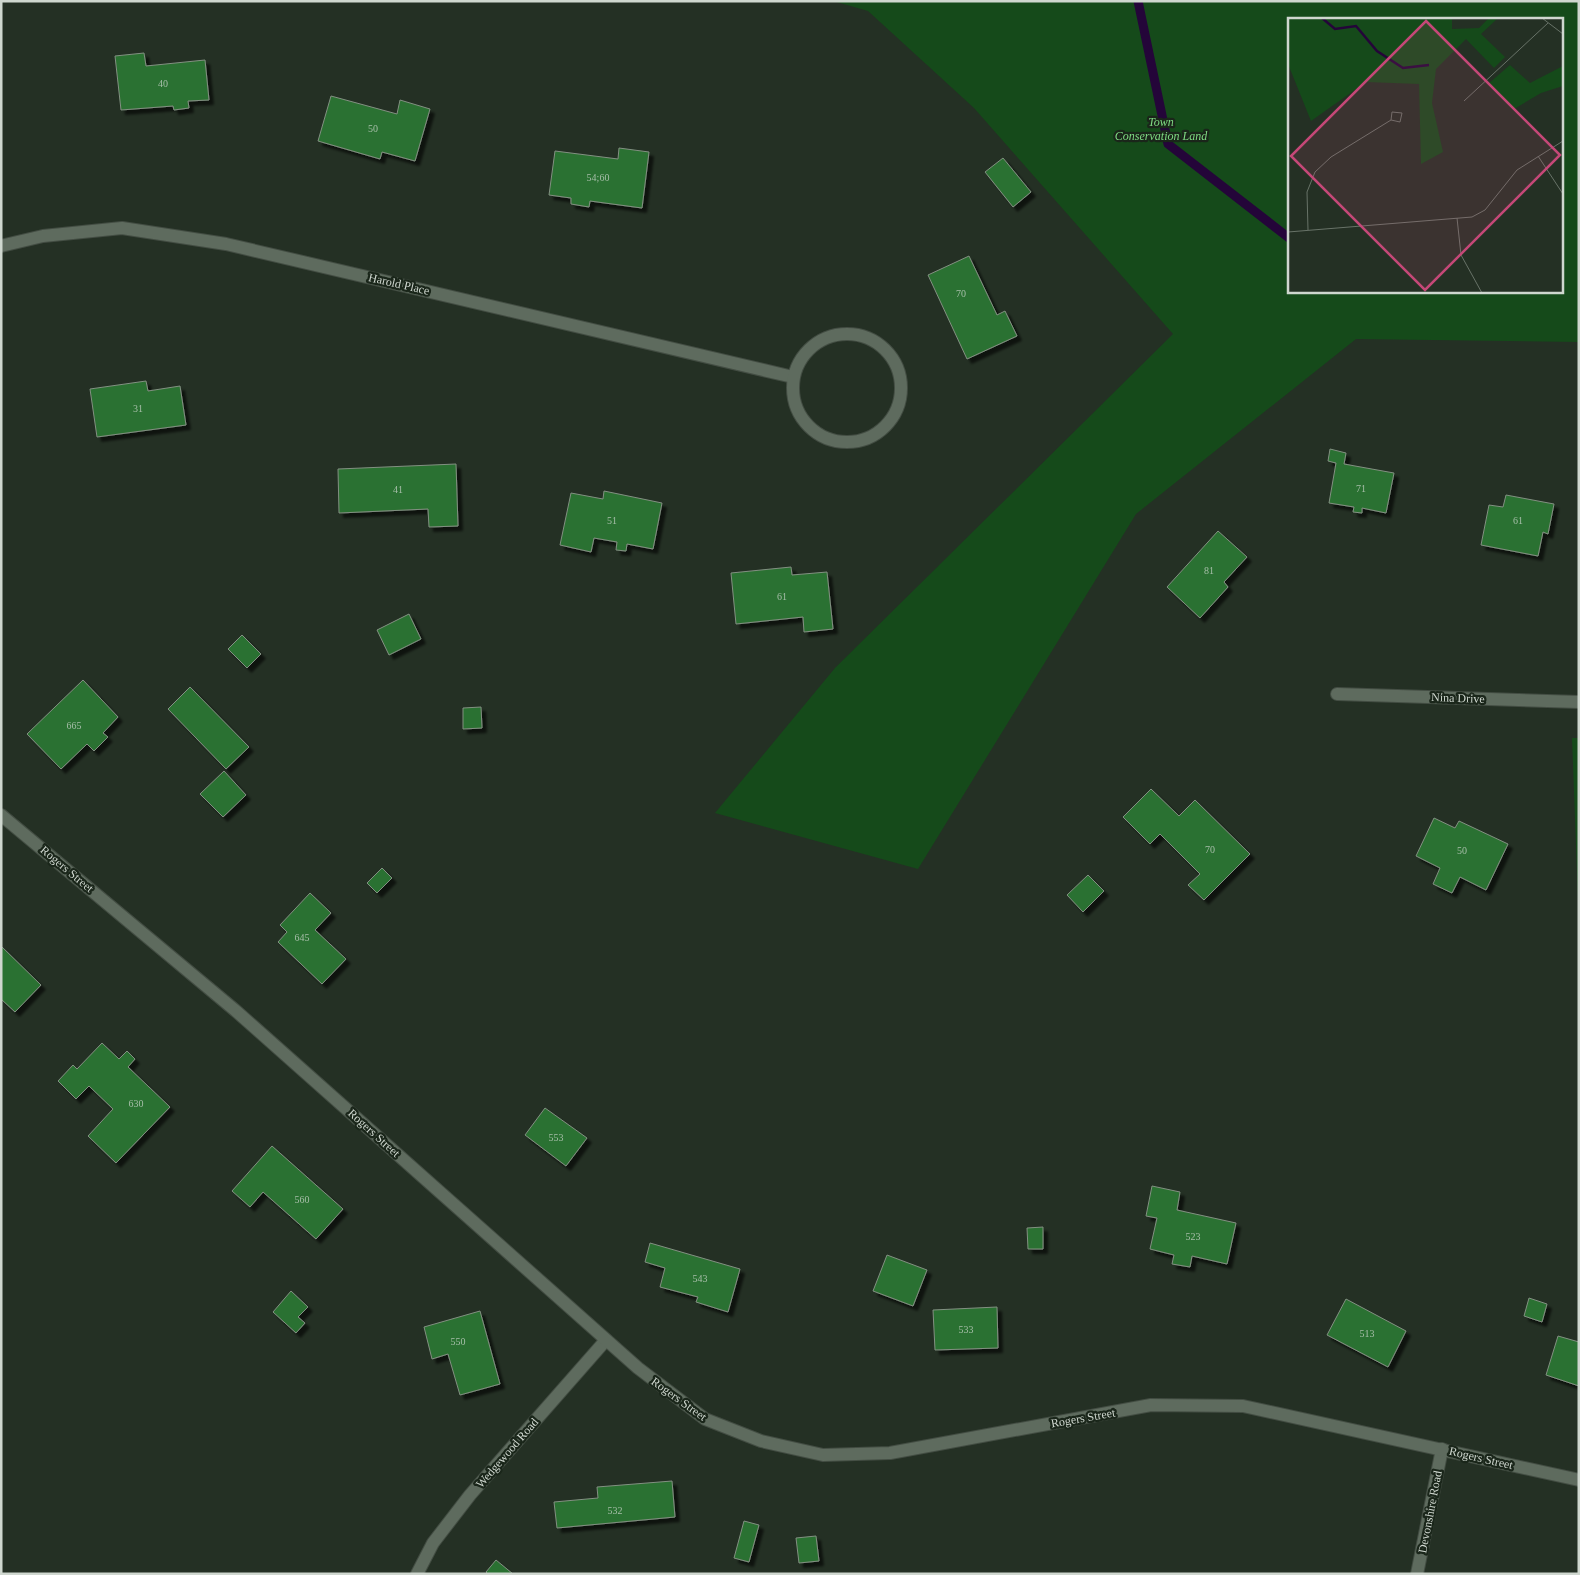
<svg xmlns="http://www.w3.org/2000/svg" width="1580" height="1575" font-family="'Times New Roman',serif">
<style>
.green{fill:#154a1a;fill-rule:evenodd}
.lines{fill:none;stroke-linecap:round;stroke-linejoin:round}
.stream{stroke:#240539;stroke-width:9}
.building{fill:#2c7131;stroke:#829082;filter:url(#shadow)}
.street-casing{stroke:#434d43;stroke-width:14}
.secondary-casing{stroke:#434d43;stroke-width:14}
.street{stroke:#5e6b5e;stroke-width:12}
.secondary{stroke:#5e6b5e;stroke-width:12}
.labels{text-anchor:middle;stroke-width:4.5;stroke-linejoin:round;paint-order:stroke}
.number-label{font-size:10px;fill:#a6bea8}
.park-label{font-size:12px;font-style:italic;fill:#7fdb83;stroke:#1a261a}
.street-label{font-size:12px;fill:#cfd7cf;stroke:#1a261a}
.inset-river{fill:none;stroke:#240539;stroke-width:2.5}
.inset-road{fill:none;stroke:#687368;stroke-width:1}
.view{fill:#c54878;fill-opacity:0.15;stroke:#c54878;stroke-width:2.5}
.inset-edge{fill:none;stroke:#cfd7cf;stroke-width:2.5}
</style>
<defs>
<filter id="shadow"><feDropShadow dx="4.5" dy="4.5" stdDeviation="1" flood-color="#0009"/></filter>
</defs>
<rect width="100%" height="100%" fill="#243024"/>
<!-- green -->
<g class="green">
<path d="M833,1h746v341l-223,-3 -220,175 -218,355 -203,-56 120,-145 338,-334 -199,-226 -106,-97zM1289,19h272v272h-272z"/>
<polygon points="1572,738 1579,738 1579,925"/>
</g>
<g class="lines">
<!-- stream -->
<polyline class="stream" points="1138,1 1168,144 1289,238"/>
</g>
<!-- building -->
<g class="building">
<polygon points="144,53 146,66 205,60 209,100 188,101 189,108 174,110 173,106 121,110 115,56"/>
<polygon points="331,96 397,114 400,100 430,109 415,161 382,152 380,159 318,141"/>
<polygon points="619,148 649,152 642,208 590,201 589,207 571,204 571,198 549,195 555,151 618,159"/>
<polygon points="1003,158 1031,192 1013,207 985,172"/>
<polygon points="969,256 997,315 1005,311 1017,336 967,359 928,275"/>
<polygon points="146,381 148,391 180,386 186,425 97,437 90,389"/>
<polygon points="1330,449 1346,453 1344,464 1394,473 1386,513 1362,508 1362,513 1353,512 1354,507 1329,503 1336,463 1328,461"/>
<polygon points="456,464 458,526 429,527 428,509 339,513 338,469"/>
<polygon points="604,491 662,503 653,549 627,544 626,551 616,550 617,542 594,538 591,552 560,545 571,493 603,499"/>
<polygon points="1506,495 1554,504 1548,534 1543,532 1538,556 1481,545 1489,505 1503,507"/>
<polygon points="1218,531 1247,557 1224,582 1228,587 1200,618 1167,587"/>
<polygon points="791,567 792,575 827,572 833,629 804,632 803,617 736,624 731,573"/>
<polygon points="409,614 421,639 389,655 377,630"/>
<polygon points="242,635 261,654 247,668 228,649"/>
<polygon points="83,680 118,717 103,733 108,737 94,751 87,744 61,769 27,734"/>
<polygon points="190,687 249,747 226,769 168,709"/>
<polygon points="481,707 482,728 463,729 463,708"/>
<polygon points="224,771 246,795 223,817 200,794"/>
<polygon points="1151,789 1179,816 1195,800 1250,854 1204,900 1188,885 1200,874 1160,834 1150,844 1123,817"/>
<polygon points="1434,818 1455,828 1459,821 1508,844 1486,890 1460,877 1452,893 1433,884 1440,868 1416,856"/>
<polygon points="382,868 392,878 377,893 367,883"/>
<polygon points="1088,875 1104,891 1083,912 1067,895"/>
<polygon points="310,893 331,913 315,930 346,959 322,984 278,942 287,932 280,925"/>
<polygon points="1,946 41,985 15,1012 1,999"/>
<polygon points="102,1043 119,1059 127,1051 135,1059 128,1067 170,1107 116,1163 88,1136 113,1109 89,1086 76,1099 58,1081 73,1065 77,1069"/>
<polygon points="545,1108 587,1138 566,1166 525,1135"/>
<polygon points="272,1146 343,1209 316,1239 263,1192 250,1207 232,1191"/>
<polygon points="1152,1186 1180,1192 1177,1210 1236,1223 1227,1264 1192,1256 1190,1267 1172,1264 1174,1255 1150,1249 1157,1218 1146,1216"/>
<polygon points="1043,1227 1043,1249 1028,1249 1027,1228"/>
<polygon points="650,1243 740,1269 728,1312 696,1302 698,1297 660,1287 665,1268 645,1262"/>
<polygon points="887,1255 927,1270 913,1306 873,1291"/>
<polygon points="291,1291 308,1307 298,1317 305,1323 296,1333 273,1312"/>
<polygon points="1529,1298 1547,1304 1542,1322 1524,1316"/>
<polygon points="1346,1299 1406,1331 1388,1367 1327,1335"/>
<polygon points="997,1307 998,1348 935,1350 933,1310"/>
<polygon points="480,1311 500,1384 460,1395 448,1354 432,1359 424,1327"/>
<polygon points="1558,1336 1579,1342 1579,1386 1546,1375"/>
<polygon points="672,1481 675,1517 557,1528 554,1502 598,1498 597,1487"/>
<polygon points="744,1521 759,1525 749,1562 734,1558"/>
<polygon points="816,1536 819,1561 799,1563 796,1538"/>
<polygon points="496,1560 513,1574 488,1574 486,1572"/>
</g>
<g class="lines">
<!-- street casing -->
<g class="street-casing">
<g id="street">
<polyline points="1,246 43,236 122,228 226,244 793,377"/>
<circle cx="847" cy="388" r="54"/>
<polyline points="1337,694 1579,702"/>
<polyline points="417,1574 433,1543 470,1495 606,1340"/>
<polyline points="1417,1574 1442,1449"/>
</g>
</g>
<!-- secondary casing -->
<g class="secondary-casing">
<polyline id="secondary" points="1,815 236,1011 638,1368 705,1419 761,1441 823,1455 890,1453 1151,1405 1243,1406 1579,1480"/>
</g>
<!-- street -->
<use href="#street" class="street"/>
<!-- secondary -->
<use href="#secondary" class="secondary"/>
</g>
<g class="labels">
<!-- number labels -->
<g class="number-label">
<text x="163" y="87">40</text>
<text x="373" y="132">50</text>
<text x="598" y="181">54;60</text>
<text x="961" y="297">70</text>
<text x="138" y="412">31</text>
<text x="1361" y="492">71</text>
<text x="398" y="493">41</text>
<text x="612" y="524">51</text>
<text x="1518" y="524">61</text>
<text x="1209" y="574">81</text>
<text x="782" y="600">61</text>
<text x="74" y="729">665</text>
<text x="1210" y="853">70</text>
<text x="1462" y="854">50</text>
<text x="302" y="941">645</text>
<text x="136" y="1107">630</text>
<text x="556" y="1141">553</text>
<text x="302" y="1203">560</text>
<text x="1193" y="1240">523</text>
<text x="700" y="1282">543</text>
<text x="966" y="1333">533</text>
<text x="1367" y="1337">513</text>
<text x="458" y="1345">550</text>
<text x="615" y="1514">532</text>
</g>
<!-- park labels -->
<g class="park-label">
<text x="1161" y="126">Town<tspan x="1161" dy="14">Conservation Land</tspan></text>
</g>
<!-- street labels -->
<g class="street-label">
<text transform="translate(399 284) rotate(13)" y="4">Harold Place</text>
<text transform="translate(1458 698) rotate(2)" y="4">Nina Drive</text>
<text transform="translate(67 869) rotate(40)" y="4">Rogers Street</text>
<text transform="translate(374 1133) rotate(42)" y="4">Rogers Street</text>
<text transform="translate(679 1399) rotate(36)" y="4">Rogers Street</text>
<text transform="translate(1083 1418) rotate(-10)" y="4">Rogers Street</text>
<text transform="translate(507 1453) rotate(-49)" y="4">Wedgewood Road</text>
<text transform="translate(1481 1458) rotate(13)" y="4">Rogers Street</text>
<text transform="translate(1430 1512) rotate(-79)" y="4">Devonshire Road</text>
</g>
</g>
<!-- overview -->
<g transform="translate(1288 18)">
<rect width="275" height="275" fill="#243024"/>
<path d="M0,0h164v11l27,-1 10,-10h9l-17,16 24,23 -11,11 -28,-29 -30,30 -4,34 11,49 -22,12 -2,-80 -53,-2 -55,39 -23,-57zM222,47l20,18 33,-17v20l-22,7 -27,16 -26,-25z" fill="#154a1a"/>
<path class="inset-river" d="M34,0l13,11 21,-3 21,25 26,17 26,-3"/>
<path class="inset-road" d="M254,0l21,16M176,83l84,-78M250,138l25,38M169,200l4,37 21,38M20,212l-1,-38 8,-20 16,-15 60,-37 9,2 2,-9 -10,-1 -1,8M0,214l184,-15 13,-7 32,-40 46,-29"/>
<path class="view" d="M138,3l134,134 -135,135 -134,-134z"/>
<rect width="275" height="275" class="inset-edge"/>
</g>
<!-- border -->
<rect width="1580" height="1575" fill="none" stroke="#cfd7cf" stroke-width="5"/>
</svg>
